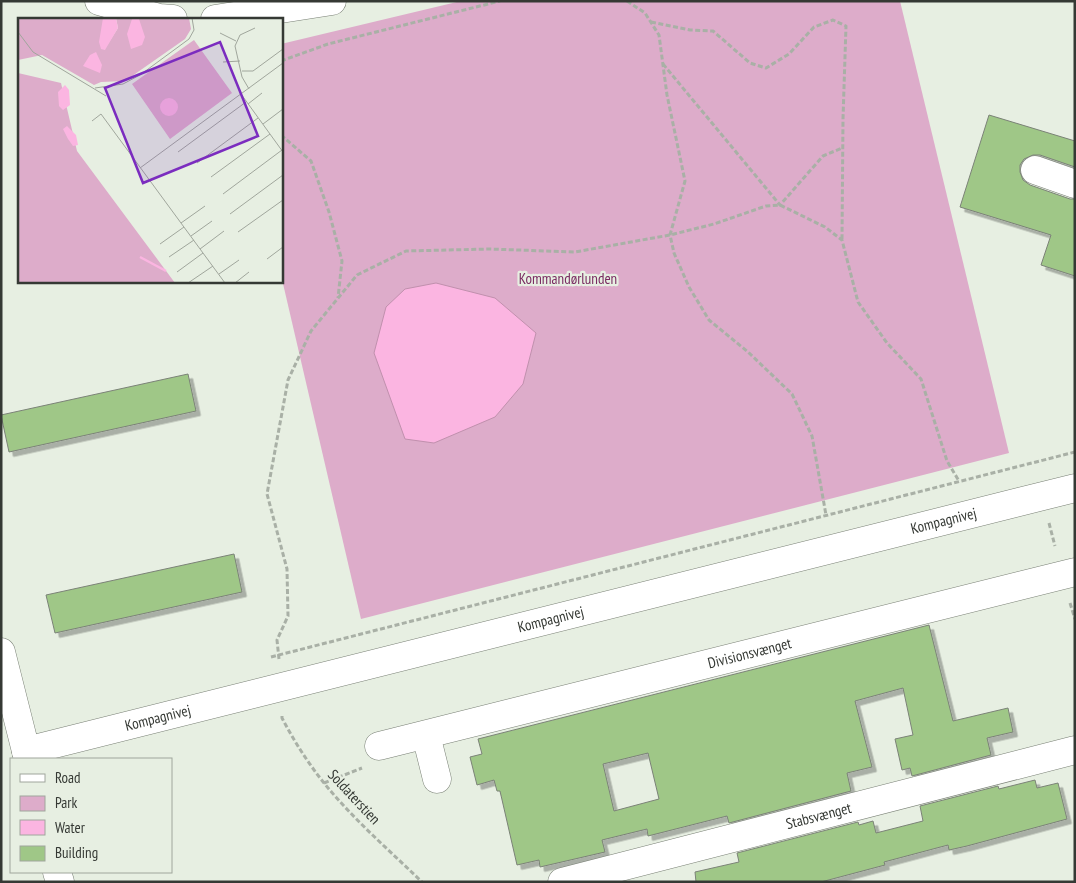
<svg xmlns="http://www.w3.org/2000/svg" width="1076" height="883" font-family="'PT Sans Narrow',sans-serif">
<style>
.green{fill:#ddacca}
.water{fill:#fbb5e1;stroke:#c090ad}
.building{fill:#9fc787;stroke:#7b8277;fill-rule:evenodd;filter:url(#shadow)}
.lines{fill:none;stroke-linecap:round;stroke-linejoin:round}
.minor-casing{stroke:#787f74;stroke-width:29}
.path{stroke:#a9b0a6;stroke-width:3;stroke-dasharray:5 2.5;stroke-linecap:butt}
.minor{stroke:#fff;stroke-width:28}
.labels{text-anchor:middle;stroke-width:4.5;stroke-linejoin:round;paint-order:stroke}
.park-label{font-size:15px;fill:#792b61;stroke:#e7efe2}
.street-label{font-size:15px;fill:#353934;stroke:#e7efe2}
.inset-river{fill:none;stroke:#fbb5e1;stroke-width:2.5}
.inset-road{fill:none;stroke:#a0a69c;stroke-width:1}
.view{fill:#7b2cbf;fill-opacity:0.15;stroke:#7b2cbf;stroke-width:2.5}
.inset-edge{fill:none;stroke:#353934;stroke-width:2.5}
</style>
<defs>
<filter id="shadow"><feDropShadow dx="4.5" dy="4.5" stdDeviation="0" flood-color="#0004"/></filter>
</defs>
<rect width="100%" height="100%" fill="#e7efe2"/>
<!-- green -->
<polygon class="green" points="461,1 900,1 1009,453 361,619 281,275 281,44"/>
<!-- water -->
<polygon class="water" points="436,283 495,298 536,333 523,384 495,417 434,443 405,439 374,353 386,307 405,289"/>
<!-- building -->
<g class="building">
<polygon points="989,115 1075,141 1075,167 1040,155 1033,155 1024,159 1020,165 1020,172 1023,180 1030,185 1070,199 1075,199 1075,276 1041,265 1051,235 960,207"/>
<polygon points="188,374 196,411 9,452 1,415"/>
<polygon points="234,554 242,592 55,633 46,595"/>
<path d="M929,625l24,96 55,-13 5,24 -26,6 4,17 -79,21 -2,-8 -8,2 -7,-31 18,-4 -10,-47 -48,13 17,66 -25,6 4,18 -122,32 -2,-7 -79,20 -1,-7 -45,11 3,12 -65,15 -1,-7 -22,5 -17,-74h-3l-3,-11 -17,5 -7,-28 12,-3 -4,-15zM648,753l11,46 -45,12 -11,-47z"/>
<polygon points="1035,780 1037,788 1058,783 1067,819 967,846 949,850 948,845 884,862 885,865 821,882 696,882 695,872 739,862 737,853 858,822 859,825 873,821 876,833 923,821 920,806 998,786 999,789"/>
</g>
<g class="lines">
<!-- minor casing -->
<g class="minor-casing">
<g id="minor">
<polyline points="99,1 159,18 173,19"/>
<polyline points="215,19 332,1"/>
<polyline points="1035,170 1075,184"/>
<polyline points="1,652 28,759"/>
<polyline points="426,735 437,779"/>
<path id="s1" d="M379,746l696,-174"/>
<path id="s2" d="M26,751l1049,-263"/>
<polyline points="57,872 60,882"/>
<path id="s3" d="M562,882l513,-132"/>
</g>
</g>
<!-- path -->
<g class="path">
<polyline points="627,1 645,13 659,35 667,95 685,181 670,235 674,253 689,287 709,320 748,352 792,394 812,436 826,515"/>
<polyline points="651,22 690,30 713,31 750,63 766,68 789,54 814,27 833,20 846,26 843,119 842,239"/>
<polyline points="281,61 328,44 500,1"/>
<polyline points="663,64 780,205 823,156 842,148"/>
<polyline points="281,135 311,161 329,212 342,261 338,298"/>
<polyline points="1049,523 1055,546"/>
<polyline points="1070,603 1075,619"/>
<polyline points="271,657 1075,452"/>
<polyline points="279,659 277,640 288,616 287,569 267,494 288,380 311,331 357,275 406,251 490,249 575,252 670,235 714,224 766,206 780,205 825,227 842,240 858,302 887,343 921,379 947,461 959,481"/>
<path d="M282,716v2c12,23 26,45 42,65 29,36 65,67 98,99"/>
<polyline points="324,783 362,768"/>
</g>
<!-- minor -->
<use href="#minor" class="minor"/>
</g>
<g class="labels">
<!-- park labels -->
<g class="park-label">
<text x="568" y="284">Kommandørlunden</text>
</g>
<!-- street labels -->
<g class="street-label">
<text dy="5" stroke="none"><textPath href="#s2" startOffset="946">Kompagnivej</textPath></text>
<text dy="5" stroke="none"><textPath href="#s2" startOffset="541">Kompagnivej</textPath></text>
<text dy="5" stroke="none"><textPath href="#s1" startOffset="382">Divisionsvænget</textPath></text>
<text dy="5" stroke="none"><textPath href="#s2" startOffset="136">Kompagnivej</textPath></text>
<text transform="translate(354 797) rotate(47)" y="5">Soldaterstien</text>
<text dy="5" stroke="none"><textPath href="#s3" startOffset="265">Stabsvænget</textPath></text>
</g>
</g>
<!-- overview -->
<g transform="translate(18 18)">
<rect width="265" height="265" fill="#e7efe2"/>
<path d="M0,0h85l1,32 14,-22 -2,-10h73l2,11 -6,10 -60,42 -24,1 -7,3 -52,-30 -24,5zM176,22l38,53 -62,46 -38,-55zM0,55l43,10 16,68 98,132h-157z" fill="#ddacca"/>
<path d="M85,0h13l2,10 -13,22 -4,-1 -2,-7zM114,1h7l6,18 -3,8 -11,4 -4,-15zM78,34l6,13 -2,8 -17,-7 7,-11zM47,67l4,5 1,15 -7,5 -4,-4 -1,-14zM142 89a9 9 0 1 1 18 0a9 9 0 1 1-18 0ZM49,108l9,9 2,10 -5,1 -5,-7 -5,-10z" fill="#fbb5e1"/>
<path class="inset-river" d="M122,239l26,14"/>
<path class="inset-road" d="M0,14l15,20 73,44M202,15l16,8M205,44l17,-1M224,53h11l30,-22M77,70l28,-4 17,-9 49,-36 5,-9 -2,-12M231,71l-7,-12 -7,-31 5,-11 15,-7M223,76l42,58M230,86l14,-11M74,103l9,-7 124,169M245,106l20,-15M160,134l68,-50M179,145l61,-45M122,150l143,-105M193,159l59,-43M205,176l59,-44M212,196l53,-39M163,205l24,-17M220,214l45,-32M173,218l21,-15M142,226l24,-17M182,231l24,-18M151,239l25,-17M249,241l16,-12M159,254l26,-19M201,256l20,-14M170,265l25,-17M217,265l14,-11"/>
<path class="view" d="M202,24l38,94 -115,47 -38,-95z"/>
<rect width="265" height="265" class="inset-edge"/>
</g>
<!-- border -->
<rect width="1076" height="883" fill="none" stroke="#353934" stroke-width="5"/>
<!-- legend -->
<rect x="10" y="758" width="162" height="115" fill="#e7efe2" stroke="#a0a69c"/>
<rect x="20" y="774" width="25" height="8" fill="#ffffff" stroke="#a0a69c"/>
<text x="55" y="783" font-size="15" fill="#353934">Road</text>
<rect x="20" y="796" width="25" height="15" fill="#ddacca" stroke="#a0a69c"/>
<text x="55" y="808" font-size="15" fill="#353934">Park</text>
<rect x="20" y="820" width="25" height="15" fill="#fbb5e1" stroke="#a0a69c"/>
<text x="55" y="833" font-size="15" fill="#353934">Water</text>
<rect x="20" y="846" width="25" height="15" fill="#9fc787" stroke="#a0a69c"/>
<text x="55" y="858" font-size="15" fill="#353934">Building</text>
</svg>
